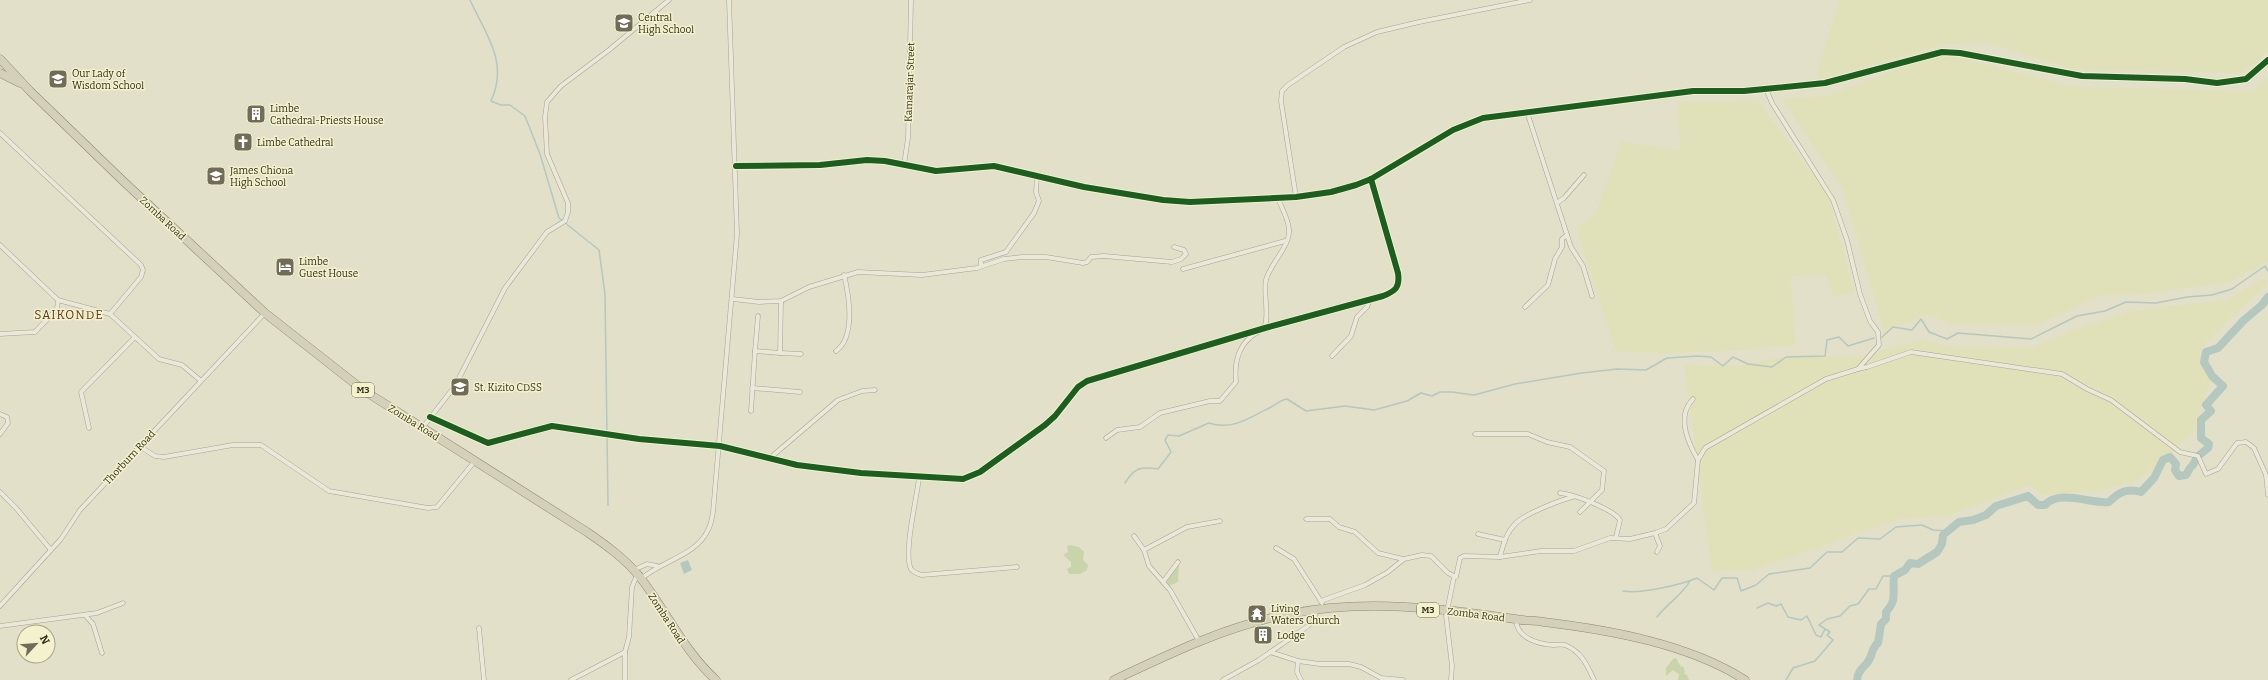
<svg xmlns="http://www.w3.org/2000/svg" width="2268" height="680" font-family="Bitter,serif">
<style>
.farmland{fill:#e0e1b8}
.green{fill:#cad4aa}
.water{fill:#b4c8c0}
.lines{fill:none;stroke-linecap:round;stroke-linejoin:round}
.stream{stroke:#b4c8c0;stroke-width:1.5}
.river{stroke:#b4c8c0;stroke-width:8}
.street-casing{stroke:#a6a392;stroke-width:5}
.highway-casing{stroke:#8c8978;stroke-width:9}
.street{stroke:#eae8d9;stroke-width:4}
.highway{stroke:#d4d0b9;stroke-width:8}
.cycleway-casing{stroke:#f4f2cc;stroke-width:8}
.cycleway{stroke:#1b5e20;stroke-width:6}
.labels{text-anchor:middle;stroke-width:3;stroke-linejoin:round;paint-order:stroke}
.shield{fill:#f4f2cc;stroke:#6d6850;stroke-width:1}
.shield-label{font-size:9px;font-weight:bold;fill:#332d1b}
.poi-label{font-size:10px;fill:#332d1b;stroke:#f4f2cc;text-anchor:start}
.street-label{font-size:10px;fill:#332d1b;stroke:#f4f2cc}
.quarter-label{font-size:12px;letter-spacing:1px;fill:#5f391b;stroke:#f4f2cc}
</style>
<rect width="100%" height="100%" fill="#e2e0c8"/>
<!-- farmland -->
<g class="farmland">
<polygon points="1840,0 2268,0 2268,52 2241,73 2071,69 1988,43 1946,44 1819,79 1817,73"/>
<polygon points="1942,53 2069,86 2252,92 2268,76 2268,261 2230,282 2135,295 2102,295 2035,325 1950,324 1928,314 1884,331 1843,189 1782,99 1826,96"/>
<polygon points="1758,101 1828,195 1854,292 1834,297 1826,275 1791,276 1795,345 1725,351 1663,353 1616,351 1576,227 1595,215 1622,141 1680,151 1678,102"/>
<polygon points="2264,278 2268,283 2207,341 2199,354 2211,380 2192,433 2165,459 2138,480 2097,491 2042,495 2030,485 1946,516 1902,518 1753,570 1712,571 1684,365 1738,366 1788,356 1856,357 1922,340 1958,348 2033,347 2081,328 2131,311 2227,300"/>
</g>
<!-- green -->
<g class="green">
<polygon points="1070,545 1079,547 1084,552 1083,560 1088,565 1087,570 1080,574 1069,574 1067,569 1071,567 1071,562 1063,555 1068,552 1067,546"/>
<polygon points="1179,563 1178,582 1169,586 1167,581"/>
<polygon points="1676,658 1681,667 1683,666 1685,672 1684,674 1687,675 1689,680 1678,680 1679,674 1673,670 1666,676 1666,668 1673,659"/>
</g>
<!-- water -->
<polygon class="water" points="688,560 692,570 684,574 680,563"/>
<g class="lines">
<!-- stream -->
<g class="stream">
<path d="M470,0c16,35 39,62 21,101l10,4h9l15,11 15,38 19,64 40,32 6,44 3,211"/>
<polyline points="1881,338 1893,327 1912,330 1921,319 1929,332 1947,339 1958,333 2031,339 2077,316 2105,311 2126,302 2156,303 2187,297 2212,295 2232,289 2265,266 2268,271"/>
<path d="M1125,483c9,-15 16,-17 33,-14l13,-17 -6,-12 3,-5 11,1 30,-13c23,8 42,-6 62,-16 6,-3 9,-7 16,-8l19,12 39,-5 29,4 33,-9 14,-8 11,3 8,-4h12l22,3 41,-11 67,-11 35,-4 29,1 21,-12 31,-2 13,1 12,9 10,-9 15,7 24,3 14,-10 39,-1 2,-16 12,-3 9,9 26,-8"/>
<path d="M1623,591c18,3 57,-6 74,-13l17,12 8,-12h15l4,13 15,-6 13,-11 41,-6 17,-16h15l16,-14 22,1 16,-12 26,-2 11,5 15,1"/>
<polyline points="1757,608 1768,603 1776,606 1781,604 1788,617 1801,620 1807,616 1816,635 1821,637 1825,629"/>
<path d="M1657,617c10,-13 26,-23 33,-36"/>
<polyline points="1786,680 1793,668 1815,661 1833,640 1827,635 1830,632 1819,625 1827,619 1840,616 1850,606 1858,604 1869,589 1876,589 1883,576 1894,576"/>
</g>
<!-- river -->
<g class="river">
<polyline points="2193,465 2198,456 2208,448 2209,444 2201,438 2201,420 2211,411 2206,405 2223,386 2212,376 2204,362 2206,352 2218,348 2244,320 2262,305 2268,297"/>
<path d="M1857,680c1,-9 5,-11 10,-17 6,-7 4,-15 11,-20l3,-19 5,-5v-7c12,-13 6,-20 8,-36l11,-6 5,-7 8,1 19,-12 5,-8 1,-9 16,-13 14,-2 13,-5 10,-9 32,-10 10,9h7c14,-16 46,-1 64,-3 10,-10 18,-14 32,-10l13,-14 9,-18 7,-3 6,7 -1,6 4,6 7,-1 4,-7"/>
</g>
<!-- street casing -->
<g class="street-casing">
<g id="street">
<polyline points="1527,112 1571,247 1583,266 1592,296"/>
<polyline points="0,133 141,265 143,270 141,277 110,314"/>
<polyline points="904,165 908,138 911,0"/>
<polyline points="736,166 820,165 867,160 885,161 936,171 994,166 1084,187 1163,200 1190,202 1296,197 1331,192 1356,185 1371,179 1453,130 1483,118 1693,91 1744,91 1825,83 1942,52 1960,53 2082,76 2185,79 2217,83 2246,79 2268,60"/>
<polyline points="1296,197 1281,101 1282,91 1288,85 1344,47 1377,32 1419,22 1530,0"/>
<polyline points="1557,203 1564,198 1584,175"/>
<polyline points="0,245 58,300 110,314 159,359 182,365 201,381"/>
<polyline points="981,266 981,260 1006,252 1034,213 1039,201 1036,192 1037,176"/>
<polyline points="1183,269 1285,241"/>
<polyline points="733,299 759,302 781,301 809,287 858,272 922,275 977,268 1004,259 1022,257 1046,257 1083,263 1087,262 1091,257 1104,256 1172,262 1181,259 1186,254 1184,250 1174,247"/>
<polyline points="1525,307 1548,285 1555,259 1562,247 1562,239 1567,235"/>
<path d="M1264,328c6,-12 -1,-34 2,-48 3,-15 24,-33 23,-50 0,-10 -8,-23 -11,-32"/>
<polyline points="0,334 35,332 57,309 58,300"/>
<polyline points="755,351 758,316"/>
<path d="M836,351c20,-14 13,-56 8,-76"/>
<polyline points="780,353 801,354"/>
<polyline points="1332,356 1351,336 1357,317 1367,307 1370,299"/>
<polyline points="1858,369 1867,367 1911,352 2062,374 2087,389 2111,400 2180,452 2198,456 2206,474 2218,469 2237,443 2246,442 2254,448 2266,475 2268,495"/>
<polyline points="752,388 800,392"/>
<path d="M1693,399c-17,17 -5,44 5,61"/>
<polyline points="751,411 755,351 780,353 781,301"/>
<polyline points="0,414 7,417 8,423 0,434"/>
<path d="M430,417l58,26 64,-17 87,13 81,7 77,19 64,8 102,6 17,-7 65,-47 10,-9 23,-29 9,-6 178,-53 118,-32c13,-5 17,-9 15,-23l-27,-94"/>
<polyline points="423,427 455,386 505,288 547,232 565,221 568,212 568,203 547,154 545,117 547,102 561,86 609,50 669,0"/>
<polyline points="89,428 81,392 134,338"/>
<polyline points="1475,434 1528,434 1547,442 1570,447 1604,471 1602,490 1580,512"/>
<path d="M1106,438l11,-8 23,-3 20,-14 50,-12h10l16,-19c-2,-20 2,-39 22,-50"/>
<polyline points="139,446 155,456 164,457 233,445 261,445 329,491 428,508 437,507 475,461"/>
<polyline points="770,458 838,400 862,391 875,390"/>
<path d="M919,478c-2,19 -16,76 -8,91 3,4 7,5 11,6l95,-8"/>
<polyline points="0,492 16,508 51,550"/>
<path d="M1560,493c13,1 53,16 60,27l-4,17"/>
<polyline points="1306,519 1330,519 1339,527 1355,532 1378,553 1403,559"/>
<polyline points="1655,533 1660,546 1657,552"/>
<polyline points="1478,534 1505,540"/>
<polyline points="1134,536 1144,550"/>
<polyline points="1276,548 1294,559 1322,603"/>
<path d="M1500,557c3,-12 6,-24 16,-34 9,-9 44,-23 57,-26"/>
<polyline points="634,570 647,564 657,566"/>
<path d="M641,579c20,-18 55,-23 67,-49 3,-5 4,-12 5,-18l24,-278 -8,-234"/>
<polyline points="1163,582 1178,562"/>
<polyline points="1321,601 1365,585 1388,572 1404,559 1422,555 1431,556 1448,573 1456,577 1460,558 1464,556 1500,557 1541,551 1574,551 1610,538 1630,539 1655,533 1666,529 1694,503 1698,460 1705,448 1826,379 1858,369 1879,345 1878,332 1870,321 1860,294 1847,240 1833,200 1772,103 1766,89"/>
<polyline points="0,606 61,539 80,510 265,313"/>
<polyline points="85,615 93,624 102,653"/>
<path d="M1516,619c0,19 22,25 37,26 4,0 8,-1 12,0 17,7 22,20 29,35"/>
<polyline points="0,626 97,613 123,603"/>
<polyline points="479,628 484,680"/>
<polyline points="1199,641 1170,590 1149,566 1144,550 1187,527 1220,521"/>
<polyline points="1270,652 1298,661 1320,664 1349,664 1361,667 1381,678 1403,680"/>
<polyline points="1298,661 1297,672 1301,680"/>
<polyline points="571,680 625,652"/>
<polyline points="625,680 625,652 629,637 632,587 637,575"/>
<polyline points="1223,680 1259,660 1308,626 1315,619 1316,609"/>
<polyline points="1451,680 1452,666 1446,616 1454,577"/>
</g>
</g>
<!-- highway casing -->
<g class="highway-casing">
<g id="highway">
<path d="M0,59l30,32 92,89 143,133 98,77 224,142c19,13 37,26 52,44 27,34 44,74 77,104"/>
<polyline points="0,73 20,83"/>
<path d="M1114,680c57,-27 113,-54 175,-66 74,-15 152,-6 226,5 9,2 20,1 29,3 66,8 145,22 201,58"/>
</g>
</g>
<!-- street -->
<use href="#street" class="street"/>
<!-- highway -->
<use href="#highway" class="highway"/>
<!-- cycleway casing -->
<g class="cycleway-casing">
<g id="cycleway">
<polyline points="736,166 820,165 867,160 885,161 936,171 994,166 1084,187 1163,200 1190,202 1296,197 1331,192 1356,185 1371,179 1453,130 1483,118 1693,91 1744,91 1825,83 1942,52 1960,53 2082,76 2185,79 2217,83 2246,79 2268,60"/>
<path d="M430,417l58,26 64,-17 87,13 81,7 77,19 64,8 102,6 17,-7 65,-47 10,-9 23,-29 9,-6 178,-53 118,-32c13,-5 17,-9 15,-23l-27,-94"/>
</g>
</g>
<!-- cycleway -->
<use href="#cycleway" class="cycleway"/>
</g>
<!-- icons -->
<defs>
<g id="school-square" transform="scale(1)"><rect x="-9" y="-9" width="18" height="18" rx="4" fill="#706c58" stroke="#f4f2cc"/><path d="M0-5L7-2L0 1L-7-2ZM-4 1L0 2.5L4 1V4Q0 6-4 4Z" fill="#fff"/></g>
<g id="building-square" transform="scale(1)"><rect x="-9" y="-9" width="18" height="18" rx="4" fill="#706c58" stroke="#f4f2cc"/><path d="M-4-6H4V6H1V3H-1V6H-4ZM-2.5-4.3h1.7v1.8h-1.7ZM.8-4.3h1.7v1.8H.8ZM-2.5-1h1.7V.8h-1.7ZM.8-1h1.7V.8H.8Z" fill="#fff"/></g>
<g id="church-square" transform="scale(1)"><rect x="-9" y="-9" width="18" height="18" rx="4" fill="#706c58" stroke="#f4f2cc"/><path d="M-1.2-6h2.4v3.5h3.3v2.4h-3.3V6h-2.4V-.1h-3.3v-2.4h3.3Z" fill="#fff"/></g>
<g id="hotel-square" transform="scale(1)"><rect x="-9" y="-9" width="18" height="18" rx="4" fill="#706c58" stroke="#f4f2cc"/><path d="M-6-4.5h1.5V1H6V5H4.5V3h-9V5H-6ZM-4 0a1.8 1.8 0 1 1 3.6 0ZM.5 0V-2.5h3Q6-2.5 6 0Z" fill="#fff"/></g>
<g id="temple-square" transform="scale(1)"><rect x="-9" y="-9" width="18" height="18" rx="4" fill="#706c58" stroke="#f4f2cc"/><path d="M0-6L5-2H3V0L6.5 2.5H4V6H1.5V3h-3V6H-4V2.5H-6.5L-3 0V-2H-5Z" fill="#fff"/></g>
</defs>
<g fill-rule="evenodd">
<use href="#school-square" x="624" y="23"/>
<use href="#school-square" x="58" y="79"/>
<use href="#building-square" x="256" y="114"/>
<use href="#church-square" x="243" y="142"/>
<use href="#school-square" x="216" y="176"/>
<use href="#hotel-square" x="285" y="267"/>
<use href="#school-square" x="460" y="387"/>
<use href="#temple-square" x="1257" y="614"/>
<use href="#building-square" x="1263" y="635"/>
</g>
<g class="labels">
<!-- shield labels -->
<g class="shield">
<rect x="352" y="383" width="22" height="14" rx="3"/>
<rect x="1417" y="603" width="22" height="14" rx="3"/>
</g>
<g class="shield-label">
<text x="363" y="393">M3</text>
<text x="1428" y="613">M3</text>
</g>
<!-- poi labels -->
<g class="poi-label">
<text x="638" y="21">Central<tspan x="638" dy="12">High School</tspan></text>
<text x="72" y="77">Our Lady of<tspan x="72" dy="12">Wisdom School</tspan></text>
<text x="270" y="112">Limbe<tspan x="270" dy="12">Cathedral-Priests House</tspan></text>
<text x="257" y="146">Limbe Cathedral</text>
<text x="230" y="174">James Chiona<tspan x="230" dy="12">High School</tspan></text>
<text x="299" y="265">Limbe<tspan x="299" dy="12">Guest House</tspan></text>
<text x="474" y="391">St. Kizito CDSS</text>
<text x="1271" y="612">Living<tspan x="1271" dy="12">Waters Church</tspan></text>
<text x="1277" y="639">Lodge</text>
</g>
<!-- street labels -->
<g class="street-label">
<text transform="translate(909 82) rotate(-88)" y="4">Kamarajar Street</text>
<text transform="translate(163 218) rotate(43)" y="4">Zomba Road</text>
<text transform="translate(414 422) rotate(32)" y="4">Zomba Road</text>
<text transform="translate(129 457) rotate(-47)" y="4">Thorburn Road</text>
<text transform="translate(1476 614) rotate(7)" y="4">Zomba Road</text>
<text transform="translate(667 618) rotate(57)" y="4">Zomba Road</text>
</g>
<!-- quarter labels -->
<g class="quarter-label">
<text x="69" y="319">SAIKONDE</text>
</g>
</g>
<!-- north arrow -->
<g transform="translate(36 644) rotate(64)"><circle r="19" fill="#f4f2cc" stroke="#a7a385"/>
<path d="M0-3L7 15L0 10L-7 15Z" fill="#706c58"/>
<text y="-6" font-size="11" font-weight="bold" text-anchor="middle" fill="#332d1b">N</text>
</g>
</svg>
